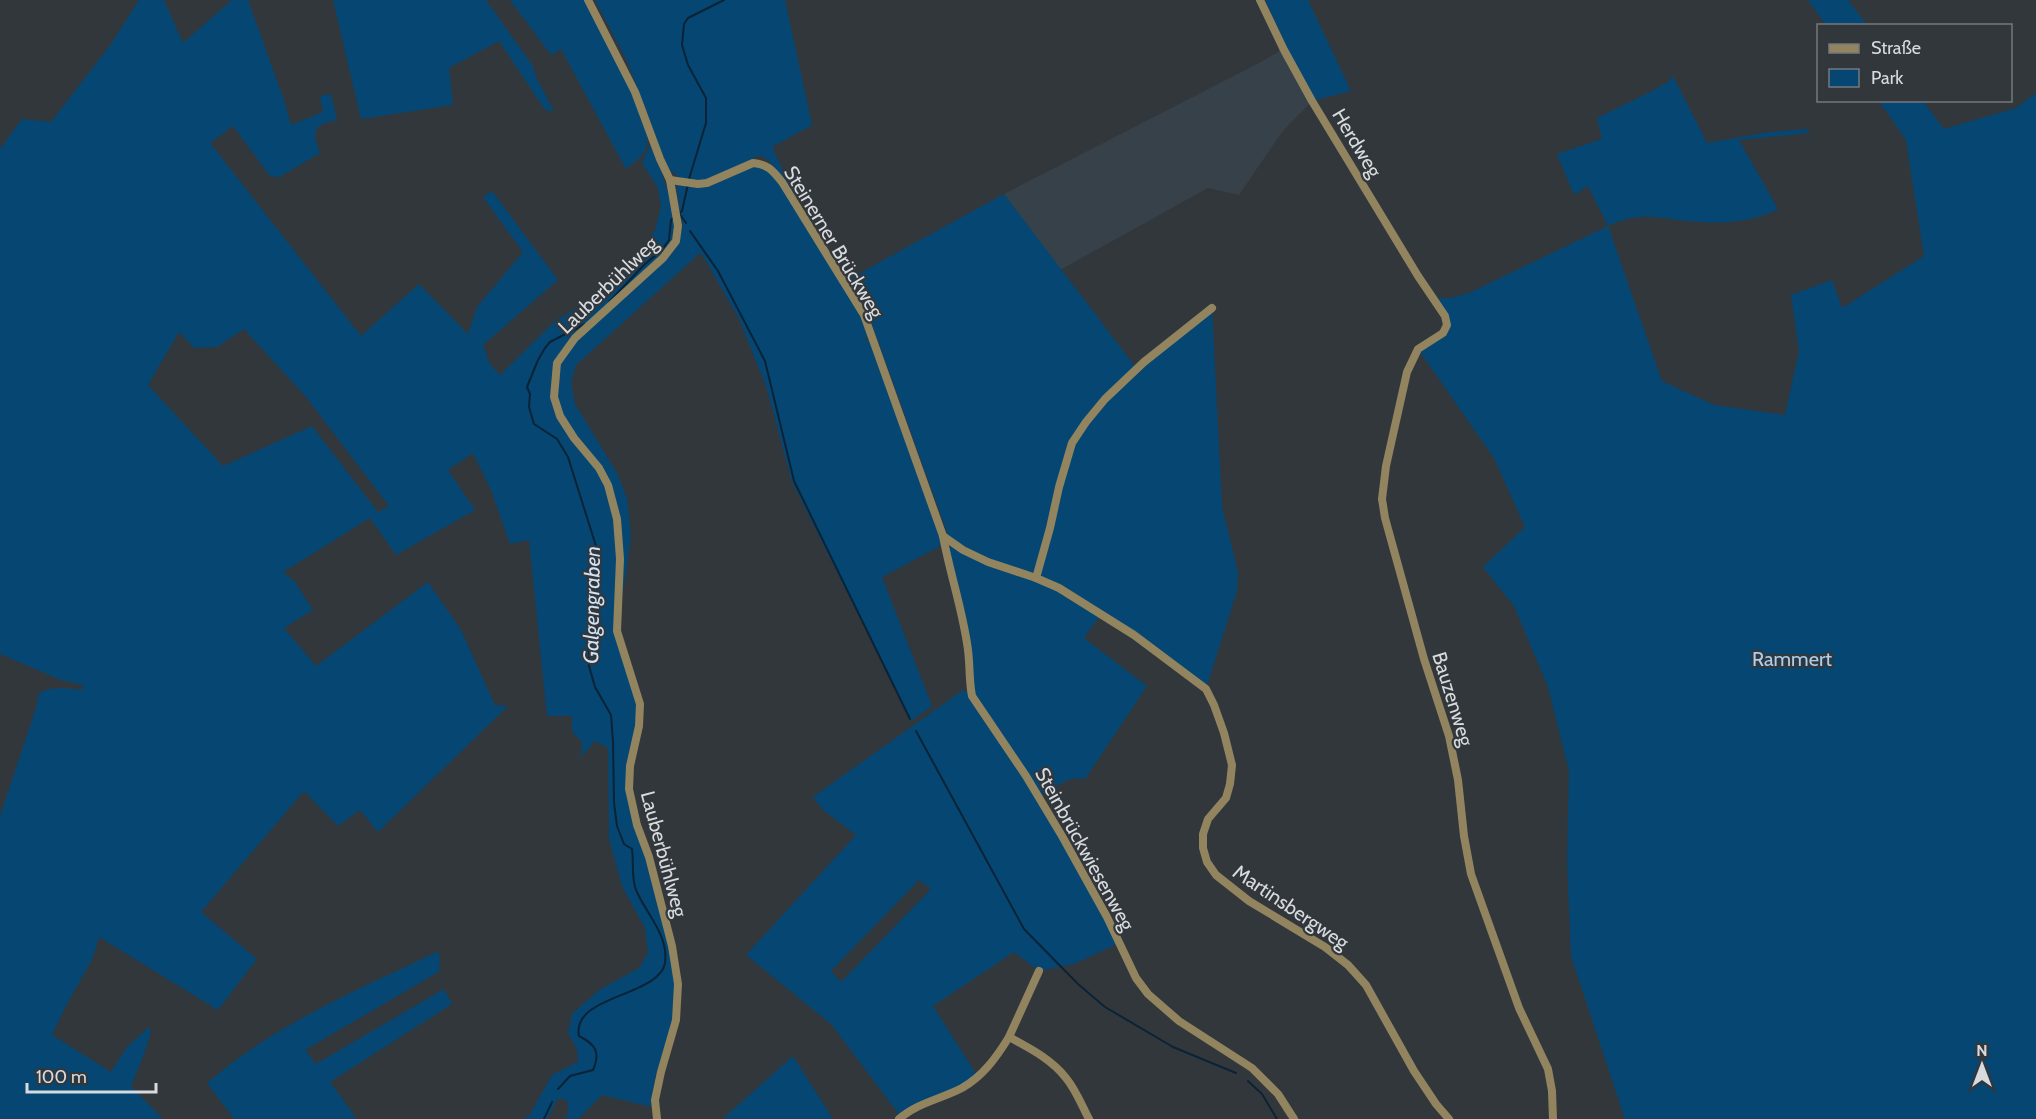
<svg xmlns="http://www.w3.org/2000/svg" width="2036" height="1119" font-family="Cabin,sans-serif">
<style>
.built{fill:#37414a}
.green{fill:#054772;fill-rule:evenodd}
.lines{fill:none;stroke-linecap:round;stroke-linejoin:round}
.stream{stroke:#0a2336;stroke-width:2}
.minor{stroke:#91845f;stroke-width:8}
.labels{text-anchor:middle;stroke-width:4.5;stroke-linejoin:round;paint-order:stroke}
.street-label{font-size:20px;fill:#d8dbde;stroke:#32373c}
.park-label{font-size:20px;fill:#aacfef;stroke:#32373c}
.water-label{font-size:21px;font-style:italic;fill:#d1e3f4;stroke:#32373c}
</style>
<rect width="100%" height="100%" fill="#32373c"/>
<!-- built -->
<polygon class="built" points="1280,48 1312,101 1282,132 1239,195 1208,188 1060,270 1004,194 1261,62 1278,52"/>
<!-- green -->
<g class="green">
<path d="M139,0h25l19,43 49,-43h16l36,100 7,25 32,-13 -3,-16 11,-2 6,26 -12,3 -8,5 -2,10 5,15 -42,25 -9,-3 -36,-49 -23,17 151,193 58,-52 49,50 9,-27 46,-55 -40,-55 9,-6 66,89 -75,65 7,19 10,11 54,-53 46,-28 43,-45 12,-19 6,-23 -3,-19 -16,-25 9,-20c11,30 23,60 24,93l8,-6 -7,-44 2,-2 15,3 55,-20h16l16,17 82,132 7,20 -4,3 1,2 4,-1 72,205 -60,32 50,129 -21,15 -119,-239 -26,-96 -27,-67 -37,-65h-3l-123,111 -5,18 4,21 42,69 10,25 4,37 -5,40 -11,57 23,72v22l-10,40 20,92 23,88 4,38 -2,33 -18,62 -4,28 -49,-12 -24,24h-13l3,-6v-11l-4,-3h-6l-11,20h-26l8,-3 23,-41 26,-13 -1,-13 -9,-16 4,-19 27,-24 40,-22 9,-15 -3,-25 -23,-42 -13,-47 -1,-91 -13,-7 -14,16 1,-15 -10,-10v-16h-25l-18,-176 -19,4 -19,-54 -18,-37 -25,17 27,40 -79,45 -26,-37 -87,54 12,10 18,28 -29,18 32,38 112,-84 33,48 34,75 13,1 -130,126 -18,-22 -22,16 -34,-35 -103,121 56,47 -39,51 -119,-73c-6,24 -11,30 -23,51 -9,15 -16,31 -24,47l59,37 16,-25 22,-20 2,4 -6,21 -14,34 32,33h-163v-303l36,-108 3,-15c15,-7 27,-5 43,-3l1,-5 -22,-5 -61,-26v-505l22,-30 29,3 60,-78zM244,329l62,68 83,109 -11,6 -66,-86 -89,40 -75,-81 31,-53 15,16 23,-1z"/>
<polygon points="333,0 486,0 533,66 536,77 554,111 545,110 499,41 449,68 453,105 361,119"/>
<path d="M510,0h74c14,27 70,119 63,145 -3,11 -12,17 -21,24l-65,-120 -10,6z"/>
<path d="M595,0h190l27,125 -40,22 27,57 -27,-40 -11,-9c-30,11 -68,45 -94,11l-40,-105z"/>
<polygon points="1265,0 1308,0 1351,91 1312,101"/>
<polygon points="1808,0 1848,0 1867,25 1826,25"/>
<path d="M1672,74l35,69 62,-11 38,-3 3,4 -71,7 39,69c-22,12 -52,15 -78,13 -36,-2 -57,-13 -92,4l54,155 52,24 71,10 14,-64 -8,-56 41,-15 10,28 82,-52 -18,-116 -27,-39h44l21,28 72,-21 20,-15v1026h-411l-54,-163 -4,-95 2,-90 -21,-84 -34,-81 -31,-39 42,-40 -31,-69 -76,-109 29,-24 -13,-27h16l19,-5 139,-67 -20,-40 -14,9 -17,-41 45,-15 -5,-21 55,-27 19,-11z"/>
<path d="M1004,194l133,175 75,-61 10,199 16,65 -1,19 -31,98 -105,-75 -17,24 63,48 -62,93c-19,-4 -28,10 -46,17l80,147 -45,21 -35,7 -25,-19 -81,54 45,71 -77,40 -70,-93 -85,-69 110,-120 -33,-25 -10,-13 150,-107 4,2 2,-27 -23,-109 3,-18 -81,-225 -19,-34zM919,880l12,9 -90,93 -10,-11z"/>
<path d="M439,951l1,20 -135,79 11,14 128,-75 8,15 -122,78 27,37h-123l-27,-36c68,-59 152,-94 232,-132z"/>
<polygon points="793,1056 833,1119 723,1119 727,1115"/>
</g>
<g class="lines">
<!-- stream -->
<g class="stream">
<polyline points="689,179 706,123 706,98 688,65 682,45 684,24 688,18 724,0"/>
<polyline points="679,213 682,211 688,184"/>
<polyline points="679,213 686,223"/>
<polyline points="690,231 718,271 765,361 794,481 910,719"/>
<polyline points="609,302 645,264 661,251 669,240 671,220 673,218"/>
<polyline points="916,731 1024,929 1078,984 1105,1007 1173,1047 1236,1073"/>
<polyline points="1248,1081 1262,1094 1277,1119"/>
<path d="M558,1089l12,-13 23,-6c8,-18 2,-26 -14,-34 -8,-41 80,-39 86,-73 4,-28 -19,-49 -29,-73 -5,-13 -2,-27 -4,-41l-8,-5 -7,-18 -3,-23 -1,-61 -2,-27 -16,-28 -6,-21v-34l7,-86 -28,-89 -11,-18 -23,-15 -5,-17 1,-13 -3,-7 11,-27 7,-12 5,-6 35,-18"/>
<polyline points="544,1119 552,1102"/>
</g>
<!-- minor -->
<g class="minor">
<polyline points="588,0 635,92 660,159 670,180 678,226 676,241 663,258 575,338 557,363 554,397 560,416 574,438 599,468 608,485 617,519 620,559 617,631 640,704 639,726 630,766 629,789 637,825 649,857 672,946 678,984 676,1020 661,1072 655,1100 657,1119"/>
<polyline points="1260,0 1284,50 1312,101 1418,276 1445,316 1447,325 1443,333 1418,349 1407,372 1386,466 1382,499 1385,518 1424,659 1449,736 1458,780 1464,836 1471,874 1519,1008 1548,1069 1552,1091 1553,1119"/>
<path d="M670,180l28,4 9,-1 46,-20c15,1 20,8 29,19l82,133 79,221c7,38 20,75 25,114 2,15 1,31 4,46l54,80 36,60 45,81 29,61 12,16 31,27 73,47 26,26 16,25"/>
<polyline points="943,536 963,550 988,562 1036,578 1059,588 1134,635 1206,689 1214,705 1224,733 1232,765 1230,784 1226,798 1208,819 1203,834 1203,848 1207,862 1216,875 1249,901 1325,947 1348,965 1366,985 1414,1071 1436,1104 1449,1119"/>
<polyline points="1036,578 1050,528 1059,487 1072,443 1086,422 1105,399 1144,362 1212,308"/>
<path d="M1039,971l-30,66c22,12 42,22 57,41 10,12 16,28 23,41"/>
<path d="M899,1119c18,-16 42,-20 63,-31 21,-12 34,-30 47,-51"/>
</g>
</g>
<g class="labels">
<!-- street labels -->
<g class="street-label">
<text transform="translate(1357 143) rotate(59)" y="7">Herdweg</text>
<text transform="translate(834 242) rotate(59)" y="7">Steinerner Brückweg</text>
<text transform="translate(608 285) rotate(-44)" y="7">Lauberbühlweg</text>
<text transform="translate(1453 699) rotate(73)" y="7">Bauzenweg</text>
<text transform="translate(1085 849) rotate(61)" y="7">Steinbrückwiesenweg</text>
<text transform="translate(664 854) rotate(75)" y="7">Lauberbühlweg</text>
<text transform="translate(1291 907) rotate(34)" y="7">Martinsbergweg</text>
</g>
<!-- park labels -->
<g class="park-label">
<text x="1792" y="666">Rammert</text>
</g>
<!-- water labels -->
<g class="water-label">
<text transform="translate(592 605) rotate(-89)" y="7">Galgengraben</text>
</g>
</g>
<!-- legend -->
<rect x="1817" y="24" width="195" height="78" fill="#32373c" stroke="#74797d" stroke-width="1.5"/>
<rect x="1829" y="44" width="30" height="9" fill="#91845f" stroke="#74797d" stroke-width="1.5"/>
<text x="1871" y="54" font-size="18" fill="#d8dbde">Straße</text>
<rect x="1829" y="69" width="30" height="18" fill="#054772" stroke="#74797d" stroke-width="1.5"/>
<text x="1871" y="84" font-size="18" fill="#d8dbde">Park</text>
<!-- north arrow -->
<g transform="translate(1982 1065)" stroke="#32373c" stroke-width="4.5" paint-order="stroke">
<path d="M0-4.5L10 22L0 15L-10 22Z" fill="#d8dbde"/>
<text y="-9" font-size="16" font-weight="bold" text-anchor="middle" fill="#d8dbde">N</text>
</g>
<!-- scale -->
<path d="M27 1083v9h129v-9" fill="none" stroke="#d8dbde" stroke-width="3"/>
<text x="36" y="1083" font-size="18" fill="#d8dbde" stroke="#32373c" stroke-width="4.5" paint-order="stroke">100 m</text>
</svg>
